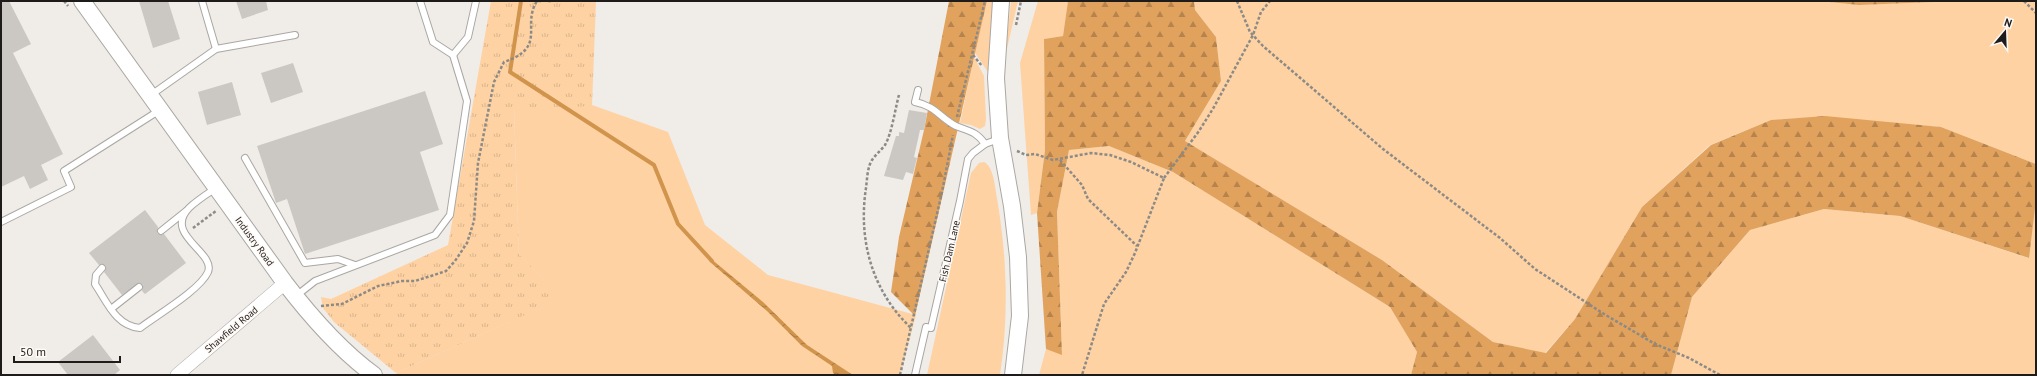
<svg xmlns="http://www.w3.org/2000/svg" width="2037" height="376" font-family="'PT Sans',sans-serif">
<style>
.green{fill:#fed2a3}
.forest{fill:url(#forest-firs)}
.park{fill:url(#park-tufts)}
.water{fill:url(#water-waves)}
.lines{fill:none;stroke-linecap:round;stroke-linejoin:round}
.stream{stroke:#d1944d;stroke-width:4}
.building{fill:#cbc7c3}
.service-casing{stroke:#aaa7a3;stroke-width:8}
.minor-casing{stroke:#aaa7a3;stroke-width:14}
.tertiary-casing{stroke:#aaa7a3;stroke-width:18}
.path{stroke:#8c8a86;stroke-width:2.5;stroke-dasharray:3 2;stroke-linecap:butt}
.service{stroke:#fff;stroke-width:6}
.minor{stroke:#fff;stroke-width:13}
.tertiary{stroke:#fff;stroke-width:16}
.labels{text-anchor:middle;stroke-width:3;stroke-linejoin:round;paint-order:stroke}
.street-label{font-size:10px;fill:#1d1c1a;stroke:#fef9f5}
</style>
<defs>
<pattern id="forest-firs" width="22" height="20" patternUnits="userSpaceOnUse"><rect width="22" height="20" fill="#e1a25d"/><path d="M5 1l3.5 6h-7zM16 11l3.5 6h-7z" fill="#b6834c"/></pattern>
<pattern id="park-tufts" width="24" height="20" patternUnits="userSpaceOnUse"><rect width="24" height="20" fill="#fed2a3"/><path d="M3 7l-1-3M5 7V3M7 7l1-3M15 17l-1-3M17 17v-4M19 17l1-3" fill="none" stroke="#d9b48c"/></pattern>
<pattern id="water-waves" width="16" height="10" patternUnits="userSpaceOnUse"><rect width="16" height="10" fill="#d1944d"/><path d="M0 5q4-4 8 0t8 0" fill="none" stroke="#a9783f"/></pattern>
</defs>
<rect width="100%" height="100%" fill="#f0ece8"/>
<!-- green -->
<g class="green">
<polygon points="987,1 993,1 988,72 975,53"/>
<polygon points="1011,1 1018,1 1005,57"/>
<polygon points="1038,1 1068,1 1063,36 1044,39 1045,150 1037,213 1031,215 1020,63"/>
<polygon points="1194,1 1819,1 1859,5 1959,1 2036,1 2036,164 1941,127 1819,117 1771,120 1710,145 1642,207 1575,319 1545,353 1493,342 1382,260 1185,141 1221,81 1216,37 1195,10"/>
<polygon points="974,57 984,76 986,119 985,126 980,129 971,125 960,123"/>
<polygon points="592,105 668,132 705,225 768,275 916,315 900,375 399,375 396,373 561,298 519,254 514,108"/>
<polygon points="1109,146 1173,172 1390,307 1417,352 1411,375 1039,375 1046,349 1062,354 1057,212 1069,150"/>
<path d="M984,162c10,5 11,26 13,36 10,60 12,117 3,177h-73l44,-202 8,-10z"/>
<polygon points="2036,200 2036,375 1671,375 1692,297 1750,230 1824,209 1900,216 2028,258"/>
</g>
<!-- forest -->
<g class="forest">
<polygon points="949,1 987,1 915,316 891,292 899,237 924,130"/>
<polygon points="1068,1 1194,1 1195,10 1216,37 1221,81 1185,141 1382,260 1493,342 1546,353 1575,319 1642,207 1711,145 1771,120 1825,116 1941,127 2036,164 2036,200 2029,258 1900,216 1824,209 1750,230 1692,297 1671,375 1411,375 1417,352 1390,307 1173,172 1109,146 1069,150 1057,212 1062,355 1046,349 1037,213 1045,150 1044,39 1063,36"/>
<polygon points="1819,1 1959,1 1859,5"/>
</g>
<!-- park -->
<polygon class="park" points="491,1 596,1 592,106 514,109 519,254 562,298 396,373 334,322 323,308 321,297 331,299 448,245"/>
<!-- water -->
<polygon class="water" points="710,258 763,302 807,345 853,375 836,375 833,373 832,366 802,346 767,311 710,262 708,259"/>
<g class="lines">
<!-- stream -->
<polyline class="stream" points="521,1 510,72 654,165 678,224 712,261"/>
</g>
<!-- building -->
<g class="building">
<polygon points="1,1 9,1 31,44 13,53 63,154 41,165 48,180 30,189 24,176 1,187"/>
<polygon points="139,1 168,1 180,39 153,48"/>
<polygon points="236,1 266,1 268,10 242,19"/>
<polygon points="293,63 303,92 271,103 261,73"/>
<polygon points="232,82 241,115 207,125 198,92"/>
<polygon points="425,91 443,144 420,152 439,210 305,254 287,199 276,203 257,146"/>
<polygon points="909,110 927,113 924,130 920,130 914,157 917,158 913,174 906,172 903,180 884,176 896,136 899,136 899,132 904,133"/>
<polygon points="145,210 158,227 157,233 160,235 164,234 186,263 145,294 142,291 143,285 139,283 122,295 104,272 106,268 105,265 99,265 89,253"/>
<polygon points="93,335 120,370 114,375 68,375 58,362"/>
</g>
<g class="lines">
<!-- service casing -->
<g class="service-casing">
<g id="service">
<polyline points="202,1 216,49"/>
<polyline points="453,55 468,37 476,1"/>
<path d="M918,90l-3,12c21,4 25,16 41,24 12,5 20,5 29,18"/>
<polyline points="151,95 216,49 295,35"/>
<polyline points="245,158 305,263 338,259 355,265"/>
<polyline points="1,222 71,187 64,171 160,110"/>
<polyline points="161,231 186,211"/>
<path d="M102,268l-6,7 -1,9c12,18 21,42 45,44 17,-13 60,-38 68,-56 8,-20 -45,-37 -19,-64 7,-7 18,-14 27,-20"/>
<polyline points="296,296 315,281 435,235 450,215 467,101 453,55 433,42 420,1"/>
<polyline points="111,309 139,287"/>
<polyline points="915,375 926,327 931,328 960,201 968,159 973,153 985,144 999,139"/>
</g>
</g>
<!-- minor casing -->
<g class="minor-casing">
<polyline id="minor" points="177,375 285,283"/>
</g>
<!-- tertiary casing -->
<g class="tertiary-casing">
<g id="tertiary">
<path d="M82,1l203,282c26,34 55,67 89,92"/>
<polyline points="1001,1 996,78 1000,138 1012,206 1018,257 1020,316 1013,375"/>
</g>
</g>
<!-- path -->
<g class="path">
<polyline points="64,1 68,6"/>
<polyline points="548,1 553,1"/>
<polyline points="1237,1 1250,32 1263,46 1383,149 1500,238 1535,269 1604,314 1655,344 1689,358 1720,375"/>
<polyline points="2024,1 2036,13"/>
<polyline points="1016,25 1021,1"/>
<polyline points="973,55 982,66"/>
<path d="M899,95c-4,14 -7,38 -14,50 -5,7 -12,11 -15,19 -3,8 -3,17 -4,24 -8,52 6,103 45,140"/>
<polyline points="957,117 985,1"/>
<polyline points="1017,151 1026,155 1035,154 1053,160 1091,153 1110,155 1131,162 1164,178 1135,253 1126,272 1104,304 1082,375"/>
<polyline points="1060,160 1082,185 1088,199 1137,246"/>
<polyline points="1164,178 1199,131 1214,107 1253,35 1261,12 1270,1"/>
<polyline points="193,228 216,211"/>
<path d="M321,306l21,-2 36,-18 24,-5h13l16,-5 15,-5 9,-10 12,-18 7,-22 4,-58 16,-81 10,-20c44,-15 17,-36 33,-61h4"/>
<polyline points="900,375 942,192 953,135"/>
</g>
<!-- service -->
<use href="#service" class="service"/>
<!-- minor -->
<use href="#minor" class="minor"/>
<!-- tertiary -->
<use href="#tertiary" class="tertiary"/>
</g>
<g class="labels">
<!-- street labels -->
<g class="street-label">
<text transform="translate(255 241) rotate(54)" y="4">Industry Road</text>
<text transform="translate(949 251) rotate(-77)" y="4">Fish Dam Lane</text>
<text transform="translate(231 329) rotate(-40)" y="4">Shawfield Road</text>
</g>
</g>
<!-- border -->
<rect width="2037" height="376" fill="none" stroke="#1d1c1a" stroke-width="4"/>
<!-- north arrow -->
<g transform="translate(2005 32) rotate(19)" stroke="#fef9f5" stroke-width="3" paint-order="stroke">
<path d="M0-3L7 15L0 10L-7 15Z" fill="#1d1c1a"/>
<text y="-6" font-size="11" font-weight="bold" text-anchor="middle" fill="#1d1c1a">N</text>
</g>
<!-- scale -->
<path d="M14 356v6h106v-6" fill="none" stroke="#1d1c1a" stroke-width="2"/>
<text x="20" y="356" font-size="12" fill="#1d1c1a" stroke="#fef9f5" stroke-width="3" paint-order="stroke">50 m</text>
</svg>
